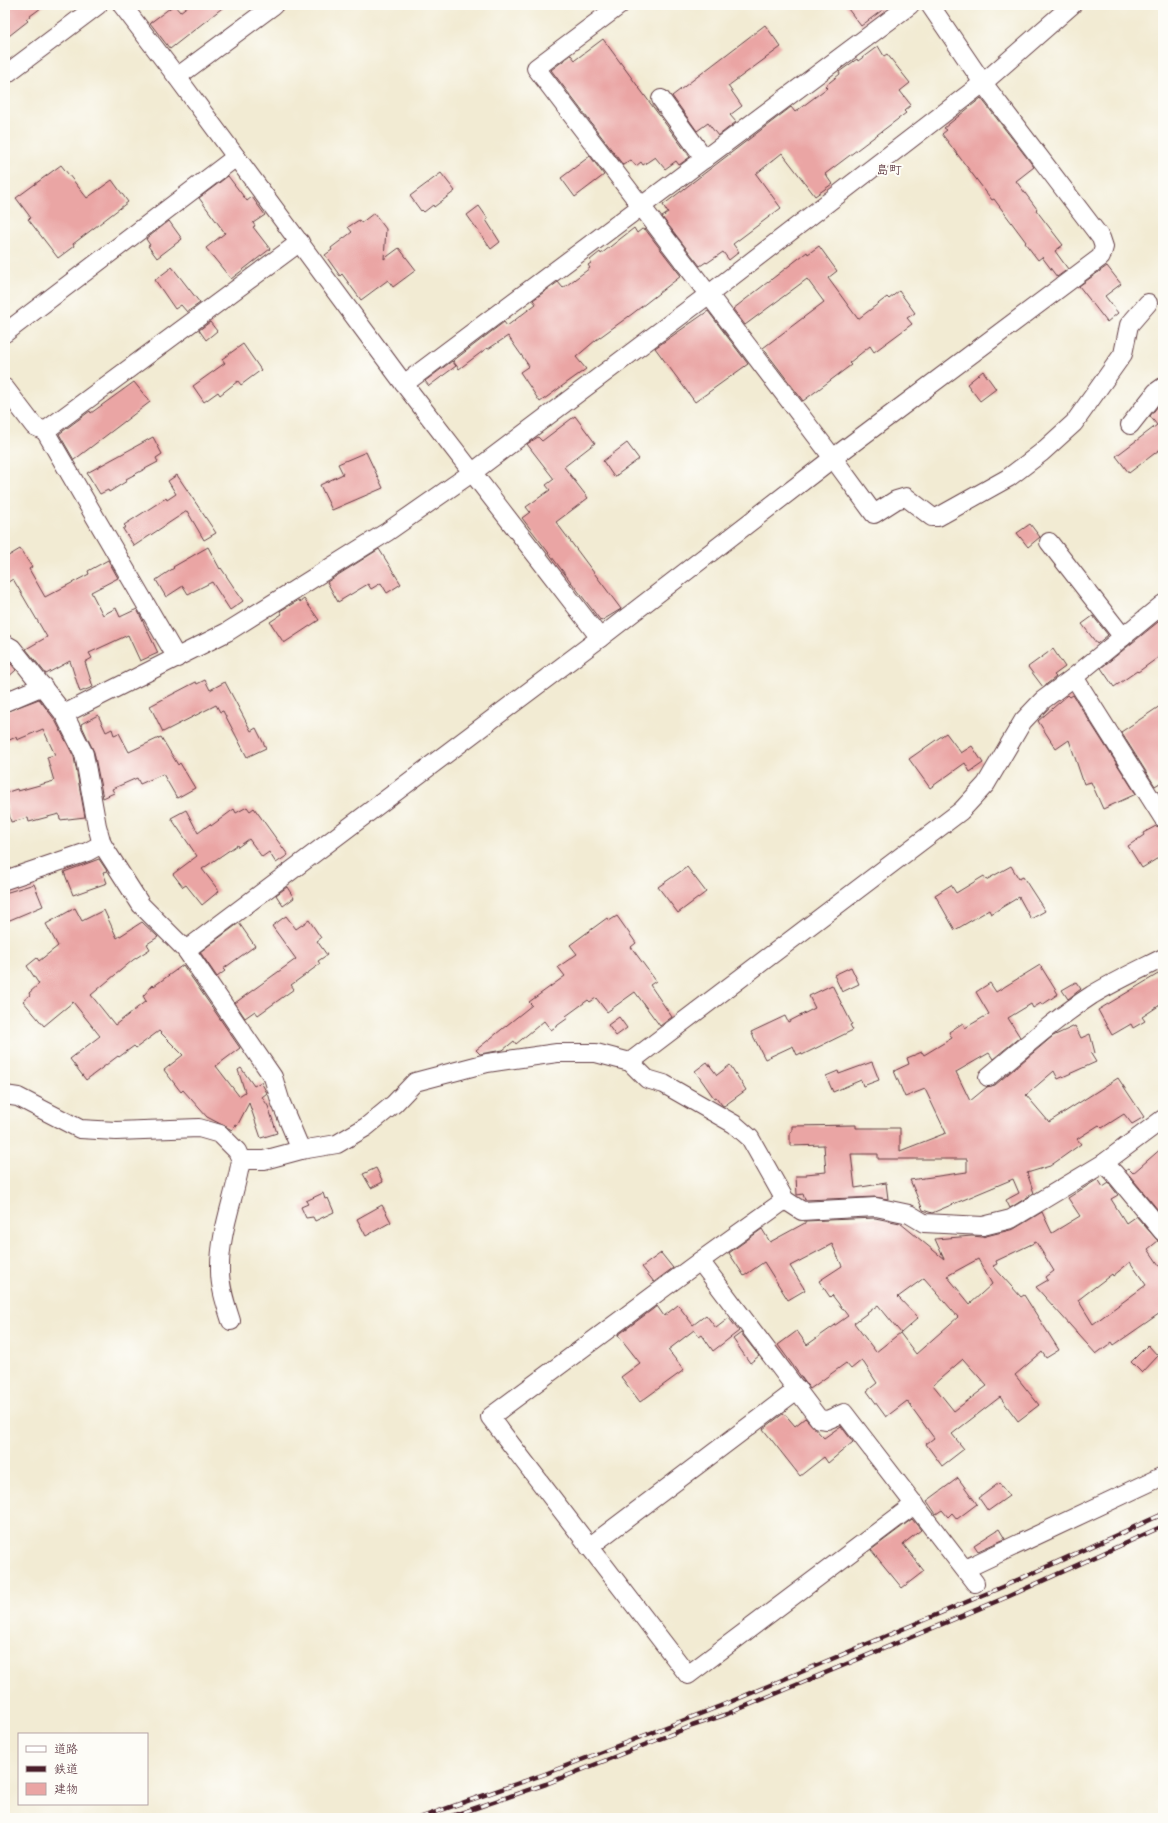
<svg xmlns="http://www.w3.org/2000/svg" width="1168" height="1823" font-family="Kalam,'Klee One',sans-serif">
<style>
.building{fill:#eaa5a4;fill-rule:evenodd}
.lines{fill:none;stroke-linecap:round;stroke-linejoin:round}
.minor-casing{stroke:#633e44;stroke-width:20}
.minor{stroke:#fff;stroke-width:18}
.rail-casing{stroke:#4a1f2b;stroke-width:4.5}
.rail{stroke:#fdfcf7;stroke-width:3;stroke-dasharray:9;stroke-linecap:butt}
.labels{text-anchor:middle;stroke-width:4;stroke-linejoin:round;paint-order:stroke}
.quarter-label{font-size:13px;fill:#4a1f2b;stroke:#fdfcf7}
</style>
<rect width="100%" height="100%" fill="#fdfcf7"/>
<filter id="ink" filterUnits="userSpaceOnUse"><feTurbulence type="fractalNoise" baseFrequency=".025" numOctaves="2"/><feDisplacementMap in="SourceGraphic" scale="8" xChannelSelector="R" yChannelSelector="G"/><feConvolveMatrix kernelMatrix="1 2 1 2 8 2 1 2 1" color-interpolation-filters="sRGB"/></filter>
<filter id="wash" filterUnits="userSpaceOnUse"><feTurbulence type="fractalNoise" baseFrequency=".012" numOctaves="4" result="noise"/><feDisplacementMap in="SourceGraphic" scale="16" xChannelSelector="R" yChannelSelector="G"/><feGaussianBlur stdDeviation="0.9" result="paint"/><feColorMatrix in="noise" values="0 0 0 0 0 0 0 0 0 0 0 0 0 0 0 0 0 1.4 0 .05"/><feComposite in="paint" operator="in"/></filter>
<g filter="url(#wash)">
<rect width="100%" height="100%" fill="#f2ebd3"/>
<g id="blocks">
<!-- building -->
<g class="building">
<polygon points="5,5 45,5 26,19 28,21 5,39"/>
<polygon points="174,5 180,12 189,5 226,5 170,49 150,23"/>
<polygon points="845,5 889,5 861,26"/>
<polygon points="765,25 781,47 728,86 742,106 730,115 736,122 718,136 708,123 697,131 672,96"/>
<polygon points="603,39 690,157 679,165 676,161 665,169 655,157 643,165 641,162 636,166 631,160 623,165 551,70 571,55 575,60"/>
<polygon points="878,46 884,56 887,54 910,83 900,91 911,105 904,111 906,113 825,174 832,184 815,196 782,153 756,174 781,208 733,244 739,252 729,260 723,252 707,263 706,262 700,266 662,217 668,213 663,205 791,107 795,112 827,88 825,86 840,74 839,72 857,59 858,61"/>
<polygon points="981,98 1034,167 1016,181 1037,209 1036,210 1063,245 1055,251 1068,269 1057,277 1042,257 1038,260 1025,243 1026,242 994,199 992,200 942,134 947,130 944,128"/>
<polygon points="590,156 604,175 575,197 561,178"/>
<polygon points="61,165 87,198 112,180 128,202 73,244 74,246 58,258 28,219 31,218 16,198"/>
<polygon points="441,173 455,191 434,207 433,205 424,212 422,210 421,211 410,196"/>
<polygon points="228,176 247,201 252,197 265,215 253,223 255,226 253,227 270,249 231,279 206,248 225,233 199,198"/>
<polygon points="479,206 488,219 486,220 500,242 491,249 467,215"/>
<polygon points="374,213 386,229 384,259 399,248 416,270 393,287 388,280 361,300 342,274 340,276 325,255 332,250 331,248 352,232 348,227 359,220 361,223"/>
<polygon points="169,221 182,239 157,258 148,246 150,245 146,239"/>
<polygon points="634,228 637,233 642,229 644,230 645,229 681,276 632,314 596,340 576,357 586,369 540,402 520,372 529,366 508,336 488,349 487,348 459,369 453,361 504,322 507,326 536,304 533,300 558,282 563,288 590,268 588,265 591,263 590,260 600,252 601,254"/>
<polygon points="819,246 837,271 828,278 858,319 887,297 889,299 899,291 915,313 907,318 912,324 874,352 870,346 849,363 851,365 803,401 763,348 824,302 807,279 745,325 733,309 807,252 808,254"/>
<polygon points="1107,266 1121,284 1105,296 1118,313 1107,322 1079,286"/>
<polygon points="172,267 200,303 187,312 181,305 175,309 155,280"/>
<polygon points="708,311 748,364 695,402 655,348"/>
<polygon points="210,322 217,331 206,340 199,330"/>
<polygon points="243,344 261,370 241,385 238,381 220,395 218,392 204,402 193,386 225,363 222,359"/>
<polygon points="452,361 456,366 429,386 425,381"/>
<polygon points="983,371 996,389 980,401 967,384"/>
<polygon points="134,382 150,402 74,460 59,434 90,411 91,413"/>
<polygon points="1163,400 1163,447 1129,473 1116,456 1157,425 1150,416"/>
<polygon points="575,416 595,443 564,467 588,498 556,522 621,609 601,621 522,518 530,512 526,507 550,490 546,485 554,479 527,444 538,437 542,441"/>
<polygon points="153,437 162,454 156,458 158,462 126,479 127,481 109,492 108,490 100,494 87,473"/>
<polygon points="627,443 639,459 614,477 603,461"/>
<polygon points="366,452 383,488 332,510 320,485 343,474 338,464"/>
<polygon points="177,475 216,533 204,540 187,511 134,546 123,529 126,527 124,525 166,498 167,500 176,494 168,481"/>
<polygon points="1030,524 1040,537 1028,547 1017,533"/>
<polygon points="208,547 220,569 221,568 243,601 230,610 212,582 188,594 183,586 166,597 156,580 174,568 173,567"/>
<polygon points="20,549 32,567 29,569 45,597 89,574 88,571 108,560 118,578 91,592 103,615 116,608 120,617 137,609 158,653 140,661 128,635 89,653 92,658 85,662 93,687 80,692 70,661 46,674 26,649 47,637 13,579 5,584 5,558"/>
<polygon points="379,549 401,584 387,593 381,583 371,589 368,584 338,602 327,582"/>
<polygon points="304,599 319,620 284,643 270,622 282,614 280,611 299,600 300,602"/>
<polygon points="1093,616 1108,635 1097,644 1082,624"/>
<polygon points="1163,618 1163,654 1138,672 1137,671 1114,687 1101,668"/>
<polygon points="1053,649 1065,667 1054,675 1056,677 1043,687 1028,667"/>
<polygon points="7,659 16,670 5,680 5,660"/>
<polygon points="205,680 210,690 225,682 251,731 256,728 266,748 247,757 223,711 220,712 216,705 163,732 150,706 196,682 197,684"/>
<polygon points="1068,695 1070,697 1073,695 1136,794 1103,809 1091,782 1084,784 1069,740 1056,749 1038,721"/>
<polygon points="39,699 55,720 74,757 85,817 60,820 59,814 29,822 28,818 11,822 5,800 5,793 17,789 18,791 54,781 47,757 55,755 43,729 17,740 16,737 5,742 5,712"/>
<polygon points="1163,704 1163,781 1155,786 1121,732"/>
<polygon points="98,715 106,732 112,729 114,735 119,733 129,752 161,737 178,765 180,763 195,788 177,798 163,774 140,784 137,778 112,789 114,793 103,798 94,752 81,724"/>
<polygon points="946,733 961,753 972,746 983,763 970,772 965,763 930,788 909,759"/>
<polygon points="247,807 250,811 254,808 288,855 276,863 269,852 262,857 249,839 238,847 237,845 202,869 219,891 202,905 186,885 183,887 173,874 197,856 171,818 186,810 198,833 210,824 211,826 234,809 236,813"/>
<polygon points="1156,826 1163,828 1163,855 1142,868 1128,846 1144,835 1143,833"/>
<polygon points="99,859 107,871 103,872 107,883 73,895 64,872"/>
<polygon points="1011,866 1019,879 1023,877 1045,911 1031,919 1019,897 991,914 989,910 955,930 935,895 951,885 956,893 984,876 986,880"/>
<polygon points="687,867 706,892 678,913 658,887"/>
<polygon points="34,884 43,906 5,922 5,893"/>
<polygon points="287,887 294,898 283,906 276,895"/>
<polygon points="75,908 82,921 104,910 117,938 142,922 158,937 147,944 150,949 133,960 91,995 115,1025 146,1001 143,996 153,985 154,986 183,965 240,1048 216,1066 239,1096 245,1092 238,1070 241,1068 254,1086 261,1082 267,1093 262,1097 268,1106 277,1133 261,1138 249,1103 237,1126 235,1125 232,1130 207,1117 183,1090 181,1092 164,1070 183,1055 159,1031 136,1048 134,1046 119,1057 118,1056 86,1080 70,1059 100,1036 73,1002 44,1026 23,1001 30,995 29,993 39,984 27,966 37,958 39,961 58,946 46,924"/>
<polygon points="286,916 296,929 309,920 321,938 317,941 327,955 318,961 320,964 291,985 294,989 258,1015 255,1011 245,1018 235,1003 296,959 272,926"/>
<polygon points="617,916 636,943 631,947 656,981 650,985 672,1017 660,1026 635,992 607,1012 596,998 590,1002 588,1000 566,1016 568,1018 551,1030 544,1021 516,1044 514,1041 503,1050 480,1054 476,1050 532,1005 529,1002 565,976 558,967 577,954 570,945 607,918 609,921"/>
<polygon points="239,923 255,946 223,969 225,971 217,977 200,952"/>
<polygon points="1040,965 1058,994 1042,1005 1041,1003 1033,1008 1031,1004 1008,1018 1020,1037 993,1059 989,1053 956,1072 970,1101 987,1087 995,1085 1053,1036 1075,1026 1081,1038 1090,1034 1095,1053 1091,1054 1096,1062 1058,1079 1054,1071 1026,1095 1049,1122 1118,1078 1144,1117 1132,1124 1124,1114 1102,1128 1099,1125 1077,1139 1081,1144 1050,1166 1027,1173 1034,1193 1010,1208 1006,1200 1019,1193 1013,1179 932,1213 923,1210 910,1180 967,1172 967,1159 878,1159 878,1154 851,1154 855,1188 886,1183 888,1199 875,1197 805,1200 803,1194 797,1195 796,1176 806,1176 806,1174 826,1172 824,1145 790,1146 790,1132 792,1131 792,1126 856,1125 856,1128 900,1128 900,1151 946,1133 925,1089 905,1097 894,1071 909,1064 907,1058 922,1052 924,1055 952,1038 949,1032 963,1023 965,1028 989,1014 976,992 990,983 996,992"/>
<polygon points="851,967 859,984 842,992 834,975"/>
<polygon points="1163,971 1163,1003 1142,1017 1145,1021 1133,1028 1131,1024 1112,1035 1098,1010"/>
<polygon points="1076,982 1081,989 1068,999 1062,990"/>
<polygon points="832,985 852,1024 850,1025 853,1030 802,1055 801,1053 797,1055 793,1046 765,1059 751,1032 785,1016 788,1022 815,1008 809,996"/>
<polygon points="619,1017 627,1028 616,1036 608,1025"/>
<polygon points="707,1062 717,1075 730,1065 746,1090 724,1106 722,1105 716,1097 714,1098 695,1071"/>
<polygon points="872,1062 879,1080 863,1086 861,1080 833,1092 826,1076 838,1071 839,1074"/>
<polygon points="1163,1147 1163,1216 1125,1170 1128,1168 1133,1173"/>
<polygon points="376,1168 383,1182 371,1188 363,1174"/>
<path d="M1098,1179l5,8 6,-4 9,12 -7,4 15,24 10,-7 22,25 -10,8 15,22v40l-49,34 -2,-3 -16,12 -60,-67 12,-7 -2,-3 8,-6 -18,-29 -40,19 1,3 -4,2 28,31 3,-2 35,55 -13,8 -4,-6 -27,23 24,30 -21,16 -18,-24 -48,37 12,15 -22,17 -16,-22 8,-6 -27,-37 -21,16 -19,-26 10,-8 -15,-23 -11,9 -5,-6 -36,26 -32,-44 19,-14 10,14 41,-29 -16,-21 -2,2 -11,-16 23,-15 -10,-22 -42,22 15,24 -17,10 -24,-38 -20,14 -15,-23 33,-24 8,13 35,-19v-2l70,-3 25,5 44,36 -9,-20 37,-3 10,1 32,-8 28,-17 10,21 28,-17 -12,-18zM978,1259l14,25 -22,20 -23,-28zM1130,1262l16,23 -53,39 -15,-24 34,-26 1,2zM924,1278l34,39 -42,37 -16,-21 -24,19 -22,-29 24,-18 23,28 17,-15 -20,-21zM963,1359l24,27 -33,25 -21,-26z"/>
<polygon points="323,1193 325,1199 328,1198 334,1212 315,1221 313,1217 306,1218 301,1207 308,1204 306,1201"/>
<polygon points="382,1205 391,1222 366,1236 357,1219"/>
<polygon points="661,1253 673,1268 654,1282 642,1267"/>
<polygon points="678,1305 693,1325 706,1315 716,1328 729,1318 739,1331 713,1351 702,1335 699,1337 694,1330 668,1350 684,1370 640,1402 621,1377 640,1363 618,1335 657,1306 664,1316"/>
<polygon points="741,1333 759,1356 750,1363 733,1339"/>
<polygon points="1148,1345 1158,1356 1142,1373 1131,1362"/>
<polygon points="784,1413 795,1426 805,1418 824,1438 841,1426 853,1442 828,1463 824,1457 800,1476 763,1429"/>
<polygon points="958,1478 977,1504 957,1519 952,1513 948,1517 942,1510 936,1514 927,1501"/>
<polygon points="999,1483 1009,1496 988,1511 979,1498"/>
<polygon points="912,1519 921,1530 903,1544 924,1571 902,1588 871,1550"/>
<polygon points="999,1529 1005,1539 978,1551 974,1545"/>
</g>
</g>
</g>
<g filter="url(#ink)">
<use href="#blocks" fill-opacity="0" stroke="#633e44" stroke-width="1"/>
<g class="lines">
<!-- minor casing -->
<g class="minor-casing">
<g id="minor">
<polyline points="122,5 177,77 404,384 600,638"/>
<polyline points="620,5 536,68 833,458 874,514 896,500 906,497 932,517 938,517 1008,478 1041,453 1074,423 1123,354 1129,325 1148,303"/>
<polyline points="5,75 98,5"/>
<polyline points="177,77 274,5"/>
<polyline points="661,99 705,159"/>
<polyline points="5,333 236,157"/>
<polyline points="404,384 910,5"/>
<polyline points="5,388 34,426 45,431 300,242"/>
<polyline points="1130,425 1156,392 1163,387"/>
<polyline points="45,431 177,658"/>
<polyline points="1049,542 1123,637"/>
<polyline points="5,644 12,648 64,714 84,754 97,826 102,844 141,905 186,950 273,1077 281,1103 301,1150 337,1144 366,1127 394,1104 415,1082 487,1063 557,1053 596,1053 630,1062 647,1079 664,1084 734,1124 750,1138 785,1200 802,1211 876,1207 909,1214 924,1223 983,1226 1011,1219 1104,1163 1163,1119"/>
<polyline points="1074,677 1163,818"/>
<polyline points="5,702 43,686"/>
<polyline points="64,714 227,632 387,532 473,472 708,295 983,83 1072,5"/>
<polyline points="5,880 87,852 102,844"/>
<polyline points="186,950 600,638 833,458 1101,257 1104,247 1101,238 983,83 930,5"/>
<polyline points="630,1062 961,811 986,784 1023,721 1043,700 1074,677 1163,604"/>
<path d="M988,1077c34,-28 67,-58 104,-82 23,-14 47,-25 71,-37"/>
<path d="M5,1095l13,2 62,32 36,2 83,-3 21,6 17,17 4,9c-6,37 -22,73 -21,111 0,17 6,34 11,50"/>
<polyline points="241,1160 264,1160 301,1150"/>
<polyline points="1104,1163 1114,1173 1163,1232"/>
<polyline points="785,1200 700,1261 490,1417 688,1675 915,1504"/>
<polyline points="700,1261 819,1419 827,1420 844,1413 975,1583"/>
<polyline points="589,1547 798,1389"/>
<polyline points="965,1569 1163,1476"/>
</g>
</g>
<!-- minor -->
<use href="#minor" class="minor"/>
<!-- rail casing -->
<g class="rail-casing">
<g id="rail">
<polyline points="419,1818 545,1774 723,1705 1002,1587 1163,1514"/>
<polyline points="446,1818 546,1784 692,1726 727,1714 1007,1597 1163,1526"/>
</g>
</g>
<!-- rail -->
<use href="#rail" class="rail"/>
</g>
</g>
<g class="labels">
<!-- quarter labels -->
<g class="quarter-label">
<text x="889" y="174">島町</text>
</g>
</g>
<!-- margin -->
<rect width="1168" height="1823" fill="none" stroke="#fdfcf7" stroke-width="20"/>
<!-- legend -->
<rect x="18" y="1733" width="130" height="72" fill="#fdfcf7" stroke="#b5a4a5"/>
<rect x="26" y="1746" width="20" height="6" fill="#ffffff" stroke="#b5a4a5"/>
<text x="54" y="1753" font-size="12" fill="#4a1f2b">道路</text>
<rect x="26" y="1766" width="20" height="6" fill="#4a1f2b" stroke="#b5a4a5"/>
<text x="54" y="1773" font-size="12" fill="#4a1f2b">鉄道</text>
<rect x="26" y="1783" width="20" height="12" fill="#eaa5a4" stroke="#b5a4a5"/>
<text x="54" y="1793" font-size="12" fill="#4a1f2b">建物</text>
</svg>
